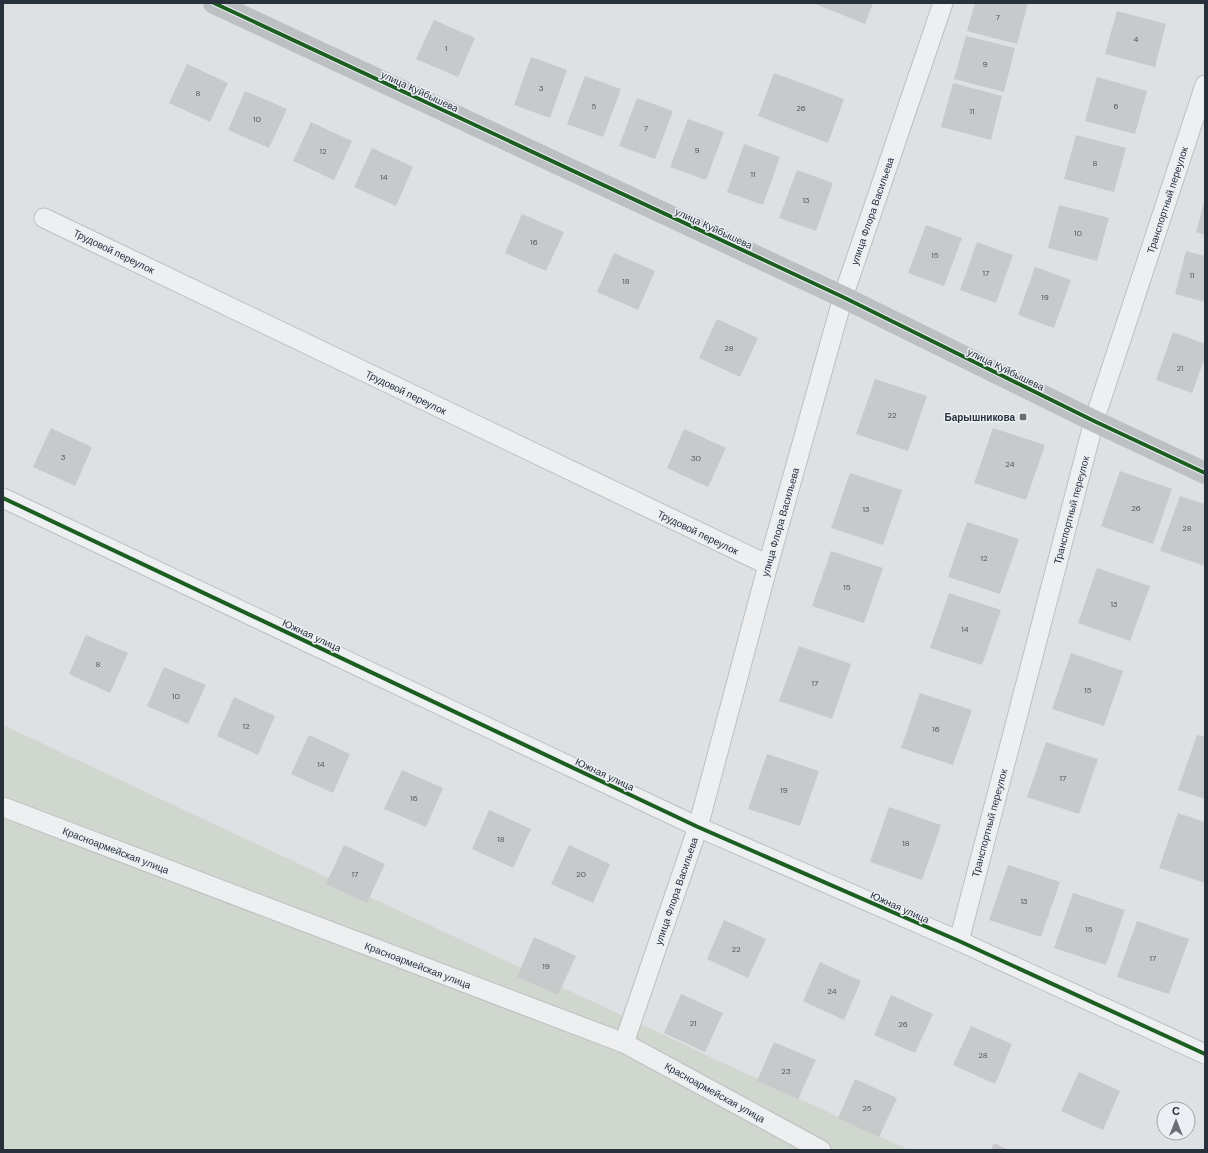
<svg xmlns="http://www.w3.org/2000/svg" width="1208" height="1153" font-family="'DM Sans',sans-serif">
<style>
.green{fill:#d0d7cf}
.building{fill:#c7c9cb}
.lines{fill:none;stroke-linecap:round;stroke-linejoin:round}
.street-casing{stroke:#bcbfc1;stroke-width:21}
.street{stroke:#eeeff0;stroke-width:19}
.secondary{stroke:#bcc0c3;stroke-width:22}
.cycleway-casing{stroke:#ebeff3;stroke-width:6}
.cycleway{stroke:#1b5e20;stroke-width:4}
.poi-dot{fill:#676e76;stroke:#ebeff3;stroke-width:1.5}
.labels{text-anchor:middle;stroke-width:3;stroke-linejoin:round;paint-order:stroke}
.number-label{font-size:8px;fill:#505760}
.street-label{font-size:10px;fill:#27303b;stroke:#ebeff3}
.poi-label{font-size:10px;font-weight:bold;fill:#27303b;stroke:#ebeff3;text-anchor:end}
</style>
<rect width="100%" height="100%" fill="#dee1e3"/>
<!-- green -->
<polygon class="green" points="3,725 909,1150 3,1150"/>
<!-- building -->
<g class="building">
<polygon points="813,3 873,3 865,24"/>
<polygon points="975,3 1028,3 1017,44 967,31"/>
<polygon points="1117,11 1166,24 1155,67 1105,54"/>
<polygon points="434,20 475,38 458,77 416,59"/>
<polygon points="966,36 1015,48 1004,92 954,79"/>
<polygon points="531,57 567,70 550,118 514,105"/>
<polygon points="187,64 228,83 210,122 169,103"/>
<polygon points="774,73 844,99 828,143 758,116"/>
<polygon points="585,76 621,89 603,137 567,124"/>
<polygon points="1097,77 1147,91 1135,134 1085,121"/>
<polygon points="953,83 1002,96 991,140 941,127"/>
<polygon points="245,91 287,109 269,148 228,130"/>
<polygon points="637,98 673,111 655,159 619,146"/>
<polygon points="688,119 724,132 706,180 670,167"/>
<polygon points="311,122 352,141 334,180 293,161"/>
<polygon points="1076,135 1126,148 1114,192 1064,179"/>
<polygon points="744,144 780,157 763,205 727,192"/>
<polygon points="372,148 413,167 396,206 354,187"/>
<polygon points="797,170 833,183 816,231 779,218"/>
<polygon points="1205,199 1205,235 1196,232"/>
<polygon points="1059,205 1109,218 1097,261 1048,248"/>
<polygon points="522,214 564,232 546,271 505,253"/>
<polygon points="926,225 962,238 944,286 908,273"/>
<polygon points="977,242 1013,255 996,303 960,290"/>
<polygon points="1186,251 1205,256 1205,302 1175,294"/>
<polygon points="614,253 655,271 638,310 597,292"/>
<polygon points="1035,267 1071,280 1054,328 1018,315"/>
<polygon points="717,319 758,338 740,377 699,358"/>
<polygon points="1173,332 1205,344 1205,357 1192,393 1156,380"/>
<polygon points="875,379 927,396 908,451 856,434"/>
<polygon points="51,428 92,447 75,486 33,467"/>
<polygon points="993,428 1045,445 1026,500 974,483"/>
<polygon points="684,429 726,448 708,487 667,468"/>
<polygon points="1120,471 1172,489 1153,544 1101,526"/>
<polygon points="850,473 902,490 883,545 831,528"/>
<polygon points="1180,496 1205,504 1205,566 1160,551"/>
<polygon points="967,522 1019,539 1000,594 948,577"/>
<polygon points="831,551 883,568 864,623 812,606"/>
<polygon points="1097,568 1150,586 1130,641 1078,623"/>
<polygon points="949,593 1001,610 982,665 930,648"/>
<polygon points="86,635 128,653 110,693 69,674"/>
<polygon points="799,646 851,664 832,719 779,701"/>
<polygon points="1071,653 1123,671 1104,726 1052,709"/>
<polygon points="164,667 206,685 188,724 147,706"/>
<polygon points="920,693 972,710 953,765 901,748"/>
<polygon points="234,697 275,716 258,755 217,736"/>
<polygon points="309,735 350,754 333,793 291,774"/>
<polygon points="1197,735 1205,737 1205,799 1178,790"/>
<polygon points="1046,742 1098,759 1079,814 1027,797"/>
<polygon points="767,754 819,771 800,826 748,809"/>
<polygon points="402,770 443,788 426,827 384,809"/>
<polygon points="889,807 941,825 922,880 870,862"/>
<polygon points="489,810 531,829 513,868 472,849"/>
<polygon points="1178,813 1205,822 1205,883 1159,868"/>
<polygon points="344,845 385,864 367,903 326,884"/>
<polygon points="569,845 610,864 593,903 551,884"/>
<polygon points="1008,865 1060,882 1041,937 989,920"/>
<polygon points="1073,893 1125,910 1106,965 1054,948"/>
<polygon points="724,920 766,939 748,978 707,959"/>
<polygon points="1137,921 1189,939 1169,994 1117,977"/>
<polygon points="534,937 576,956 558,995 517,977"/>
<polygon points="820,962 861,981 844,1020 803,1001"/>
<polygon points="681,994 723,1013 705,1052 664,1033"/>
<polygon points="891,995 933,1014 915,1053 874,1035"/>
<polygon points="971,1026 1012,1044 995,1084 953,1065"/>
<polygon points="774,1042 816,1060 798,1099 757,1081"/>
<polygon points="1079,1072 1120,1091 1103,1130 1061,1111"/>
<polygon points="855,1079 897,1098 879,1137 838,1118"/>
<polygon points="994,1143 1009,1150 991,1150"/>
</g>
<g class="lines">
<!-- street casing -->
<g class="street-casing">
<g id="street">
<polyline points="44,218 768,565"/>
<polyline points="3,498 698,827 959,941 1205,1054"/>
<polyline points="3,807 624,1043 821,1150"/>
<polyline points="959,941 1094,421 1205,85"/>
<polyline points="624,1043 698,827 768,565 843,297 943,3"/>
</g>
</g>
<!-- street -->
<use href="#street" class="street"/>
<!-- secondary -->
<polyline class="secondary" points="214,3 843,297 1094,421 1205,473"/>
<!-- cycleway casing -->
<g class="cycleway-casing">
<g id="cycleway">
<polyline points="214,3 843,297 1094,421 1205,473"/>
<polyline points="3,498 698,827 959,941 1205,1054"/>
</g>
</g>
<!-- cycleway -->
<use href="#cycleway" class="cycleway"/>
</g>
<!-- markers -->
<rect class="poi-dot" x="1019" y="413" width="8" height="8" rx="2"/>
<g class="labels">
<!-- number labels -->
<g class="number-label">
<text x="998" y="20">7</text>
<text x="1136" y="42">4</text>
<text x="446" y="51">1</text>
<text x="985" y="67">9</text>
<text x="541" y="91">3</text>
<text x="198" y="96">8</text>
<text x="594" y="109">5</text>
<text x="1116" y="109">6</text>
<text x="801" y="111">26</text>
<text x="972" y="114">11</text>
<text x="257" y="122">10</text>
<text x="646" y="131">7</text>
<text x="697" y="153">9</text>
<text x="323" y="154">12</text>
<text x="1095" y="166">8</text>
<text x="753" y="177">11</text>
<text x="384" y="180">14</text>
<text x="806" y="203">13</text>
<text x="1078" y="236">10</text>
<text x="534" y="245">16</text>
<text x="935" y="258">15</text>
<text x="986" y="276">17</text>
<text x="1192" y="278">11</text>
<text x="626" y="284">18</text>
<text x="1045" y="300">19</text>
<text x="729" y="351">28</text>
<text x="1180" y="371">21</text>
<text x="892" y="418">22</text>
<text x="63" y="460">3</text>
<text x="696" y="461">30</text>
<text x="1010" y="467">24</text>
<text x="1136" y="511">26</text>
<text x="866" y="512">13</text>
<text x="1187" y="531">28</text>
<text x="984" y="561">12</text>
<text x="847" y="590">15</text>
<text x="1114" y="607">13</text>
<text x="965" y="632">14</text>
<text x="98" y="667">8</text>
<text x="815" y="686">17</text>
<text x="1088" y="693">15</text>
<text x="176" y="699">10</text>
<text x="246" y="729">12</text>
<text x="936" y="732">16</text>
<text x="321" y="767">14</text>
<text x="1063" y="781">17</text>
<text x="784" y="793">19</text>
<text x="414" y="801">16</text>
<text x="501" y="842">18</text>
<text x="906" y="846">18</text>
<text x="355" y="877">17</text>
<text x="581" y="877">20</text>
<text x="1024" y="904">13</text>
<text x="1089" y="932">15</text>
<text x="736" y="952">22</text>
<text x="1153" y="961">17</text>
<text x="546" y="969">19</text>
<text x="832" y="994">24</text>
<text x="693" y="1026">21</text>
<text x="903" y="1027">26</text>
<text x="983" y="1058">28</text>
<text x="786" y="1074">23</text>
<text x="867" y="1111">25</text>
</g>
<!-- street labels -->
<g class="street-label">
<text transform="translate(420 91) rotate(25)" y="4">улица Куйбышева</text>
<text transform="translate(1167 200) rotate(-72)" y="4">Транспортный переулок</text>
<text transform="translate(872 211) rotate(-71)" y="4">улица Флора Васильева</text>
<text transform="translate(714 228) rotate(25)" y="4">улица Куйбышева</text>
<text transform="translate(114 251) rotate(26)" y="4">Трудовой переулок</text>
<text transform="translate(1006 369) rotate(26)" y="4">улица Куйбышева</text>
<text transform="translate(406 392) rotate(26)" y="4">Трудовой переулок</text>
<text transform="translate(1071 510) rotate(-75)" y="4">Транспортный переулок</text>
<text transform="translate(780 522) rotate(-74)" y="4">улица Флора Васильева</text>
<text transform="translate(698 532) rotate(26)" y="4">Трудовой переулок</text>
<text transform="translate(312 635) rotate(25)" y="4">Южная улица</text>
<text transform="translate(605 774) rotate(25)" y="4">Южная улица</text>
<text transform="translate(989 823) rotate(-75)" y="4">Транспортный переулок</text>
<text transform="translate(116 850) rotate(21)" y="4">Красноармейская улица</text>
<text transform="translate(676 891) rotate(-71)" y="4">улица Флора Васильева</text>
<text transform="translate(900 907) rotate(24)" y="4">Южная улица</text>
<text transform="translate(418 965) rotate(21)" y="4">Красноармейская улица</text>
<text transform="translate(715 1092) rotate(29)" y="4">Красноармейская улица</text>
</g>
<!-- poi labels -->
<g class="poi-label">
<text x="1015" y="421">Барышникова</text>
</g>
</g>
<!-- border -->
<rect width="1208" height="1153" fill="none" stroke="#27303b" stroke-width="8"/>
<!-- north arrow -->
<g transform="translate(1176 1121)"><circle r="19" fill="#ebeff3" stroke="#9da3a9"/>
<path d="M0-3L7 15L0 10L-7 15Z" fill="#676e76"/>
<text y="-6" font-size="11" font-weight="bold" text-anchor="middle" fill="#27303b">С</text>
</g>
</svg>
